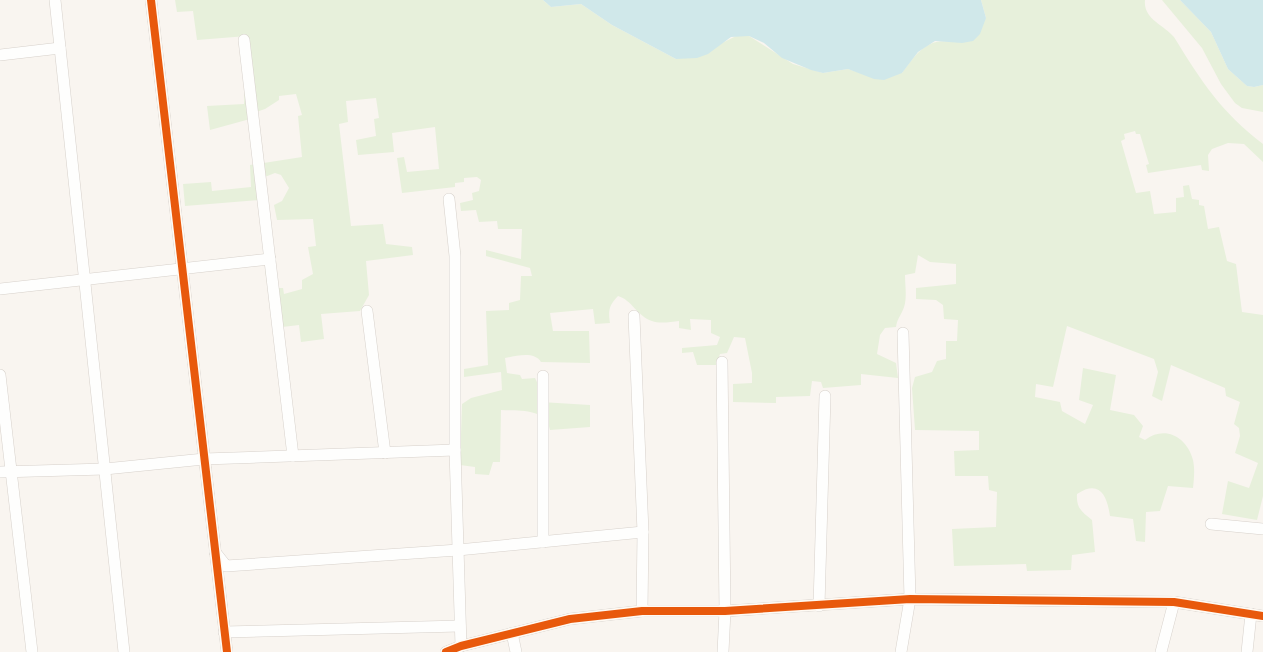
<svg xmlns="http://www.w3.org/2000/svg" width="1263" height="652" font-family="'Public Sans',sans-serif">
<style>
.green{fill:#e7f0db}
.water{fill:#d0e8ea}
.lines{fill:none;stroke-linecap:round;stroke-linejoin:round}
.minor-casing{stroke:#d7d1cb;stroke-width:12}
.minor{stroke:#fefefd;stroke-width:11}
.cycleway-casing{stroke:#fffaf3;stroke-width:11}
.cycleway{stroke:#e8590c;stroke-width:8}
</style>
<rect width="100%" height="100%" fill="#f9f5f0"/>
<!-- green -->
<g class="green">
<path d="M175,0h368l8,7 30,-3 31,21 64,34 44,-15 18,-9 11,1 44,28 30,9 25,-4 9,3 45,1c13,-18 25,-36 49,-31l35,-24 -5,-18h164c-2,19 19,25 29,37 27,44 47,75 89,107v18l-19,-18 -16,-1 -16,6 -4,6 1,16 -7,-1 -1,-5 -53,8 -2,-8 3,-1 -9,-30h-4l-1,-3 -11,3 1,5 -4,2 15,52 14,-2 4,23 22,-2v-14l8,-1 -1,-11 6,-1 3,14 7,1v5l5,1 4,23 11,-2 8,34 9,3 6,48 21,3v181l-6,24 -35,-6 6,-33 21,7 9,-25 -23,-10 5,-17 -1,-8 -5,-4 6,-22 -14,-6 -1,-8 -54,-23 -9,36 -10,-5 6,-24 -4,-13 -87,-33 -14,61 -17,-3 -1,13 25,5 2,9 23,13 8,-19 -14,-5 4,-32 33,7 -6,35 24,5 9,11 -4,11 6,3c20,-15 42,-3 48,20 2,9 1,19 0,28l-25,-2 -8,25 -14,1 -1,30 -9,-1 -3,-22 -23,-3c-3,-20 -10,-37 -33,-22 -1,14 5,18 15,26l3,32 -23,3 -1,15 -44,1 -1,-7 -72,2 -2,-37 44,-2 1,-35 -8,-2 -1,-14h-33l-1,-25 25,-1v-19l-64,-1 -3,-42 3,-11 17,-5 5,-11 9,-2v-18h11l1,-21 -14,-1 -1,-14 -7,-5 -20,-1v-11l40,-4v-20l-26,-2 -12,-7 -3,18 -10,2c0,12 3,26 -3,37 -3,6 -5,8 -6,15l-11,1 -5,7 -3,19 19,9 2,15 -37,-4v11l-38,3 -2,-6 -9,-1 -2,15 -34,1v6l-43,-1v-18l19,-1v-10l-7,-35 -11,-1 -7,16 -7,1 -4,11h-19l-4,-13 -11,1v-5l35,-3 3,-8 -9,-4v-13l-21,-1 1,11 -12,-2v-7c-8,1 -20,3 -27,0 -15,-5 -20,-21 -34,-25 -9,9 -10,15 -8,27l-15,1 -2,-15 -43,4 3,18h36l1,32 -49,-1c-7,-11 -24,-6 -36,-4l2,15 13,2 2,4 13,-1 4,8 2,16 49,3v22l-40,3c-4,-22 -31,-19 -49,-20l-1,52h-7l-4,13 -14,-1v-7l-15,-2 2,-61 9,-6 31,-8 -1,-18 -37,5v-8l24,-4 -2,-54 23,-1v-7l11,-3 1,-24h11l-2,-8 -44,-12v-6l35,9 1,-30h-24l-1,-8 -18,1 -3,-12 -15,1 -1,-8 13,-3 -1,-7 7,-2 2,-11 -4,-3 -13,1v4l-9,1v4l-53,6 -5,-35 7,-1 3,15 32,-3 -4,-42 -43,6 2,19 -36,3 -2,-15 20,-4 -2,-17 5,-1 -3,-20 -30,3 2,21 -9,2 12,102 32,-2 3,20 26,3 1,8 -47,6 3,34 -9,16 -39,3 3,25 -23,3 -2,-17 -25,3 -9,-58 9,-2 3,20h6l1,6 18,-5v-9l11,-6 -5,-27 8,-1 -3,-27 -36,1 -3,-15 8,-4 7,-13 -8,-13 -6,-2 -18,7 2,20 -74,6 -2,-22 28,-2 1,9 39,-4 -1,-22 52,-8 -4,-41 4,-1 -6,-21 -17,2v4l-14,9 -15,5v5l-40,11 -3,-24 37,-2 3,-68 -50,4 -4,-29 -16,1z"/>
<polygon points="1162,0 1180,0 1211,32 1228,69 1247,86 1254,87 1263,85 1263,112 1242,108 1235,103 1221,84 1202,48"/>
</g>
<!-- water -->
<g class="water">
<polygon points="543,0 981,0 986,18 980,34 973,41 962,43 935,41 918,52 902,73 884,80 874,79 848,69 823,73 811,70 782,58 764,43 749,36 731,37 708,54 697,58 676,59 612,25 581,4 551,7"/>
<polygon points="1180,0 1263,0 1263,85 1254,87 1247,86 1228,69 1211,32"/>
</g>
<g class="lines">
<!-- minor casing -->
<g class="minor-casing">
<g id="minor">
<polyline points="55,0 124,652"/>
<polyline points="151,0 227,652"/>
<polyline points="244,40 293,456"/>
<polyline points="0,55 60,48"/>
<polyline points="449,199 455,256 455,450 461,646"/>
<polyline points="0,289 270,259"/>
<polyline points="367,311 385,453"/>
<polyline points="634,316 643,532 642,611"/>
<polyline points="722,362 725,611 723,652"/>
<polyline points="0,375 32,652"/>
<polyline points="0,472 105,469 204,459 455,450"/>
<polyline points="1211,524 1263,529"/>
<polyline points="543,542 543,376"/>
<polyline points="215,552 226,566 458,550 643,532"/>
<polyline points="819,606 825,396"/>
<polyline points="224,632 460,626"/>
<polyline points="512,633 516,652"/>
<polyline points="446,652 461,646 570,619 642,611 725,611 910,599 1174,602 1263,616"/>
<polyline points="901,652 910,599 903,333"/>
<polyline points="1161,652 1174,602"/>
<polyline points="1247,652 1251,614"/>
</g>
</g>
<!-- minor -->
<use href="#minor" class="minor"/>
<!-- cycleway casing -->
<g class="cycleway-casing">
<g id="cycleway">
<polyline points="151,0 227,652"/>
<polyline points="446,652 461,646 570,619 642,611 725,611 910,599 1174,602 1263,616"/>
</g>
</g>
<!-- cycleway -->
<use href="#cycleway" class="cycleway"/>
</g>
</svg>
